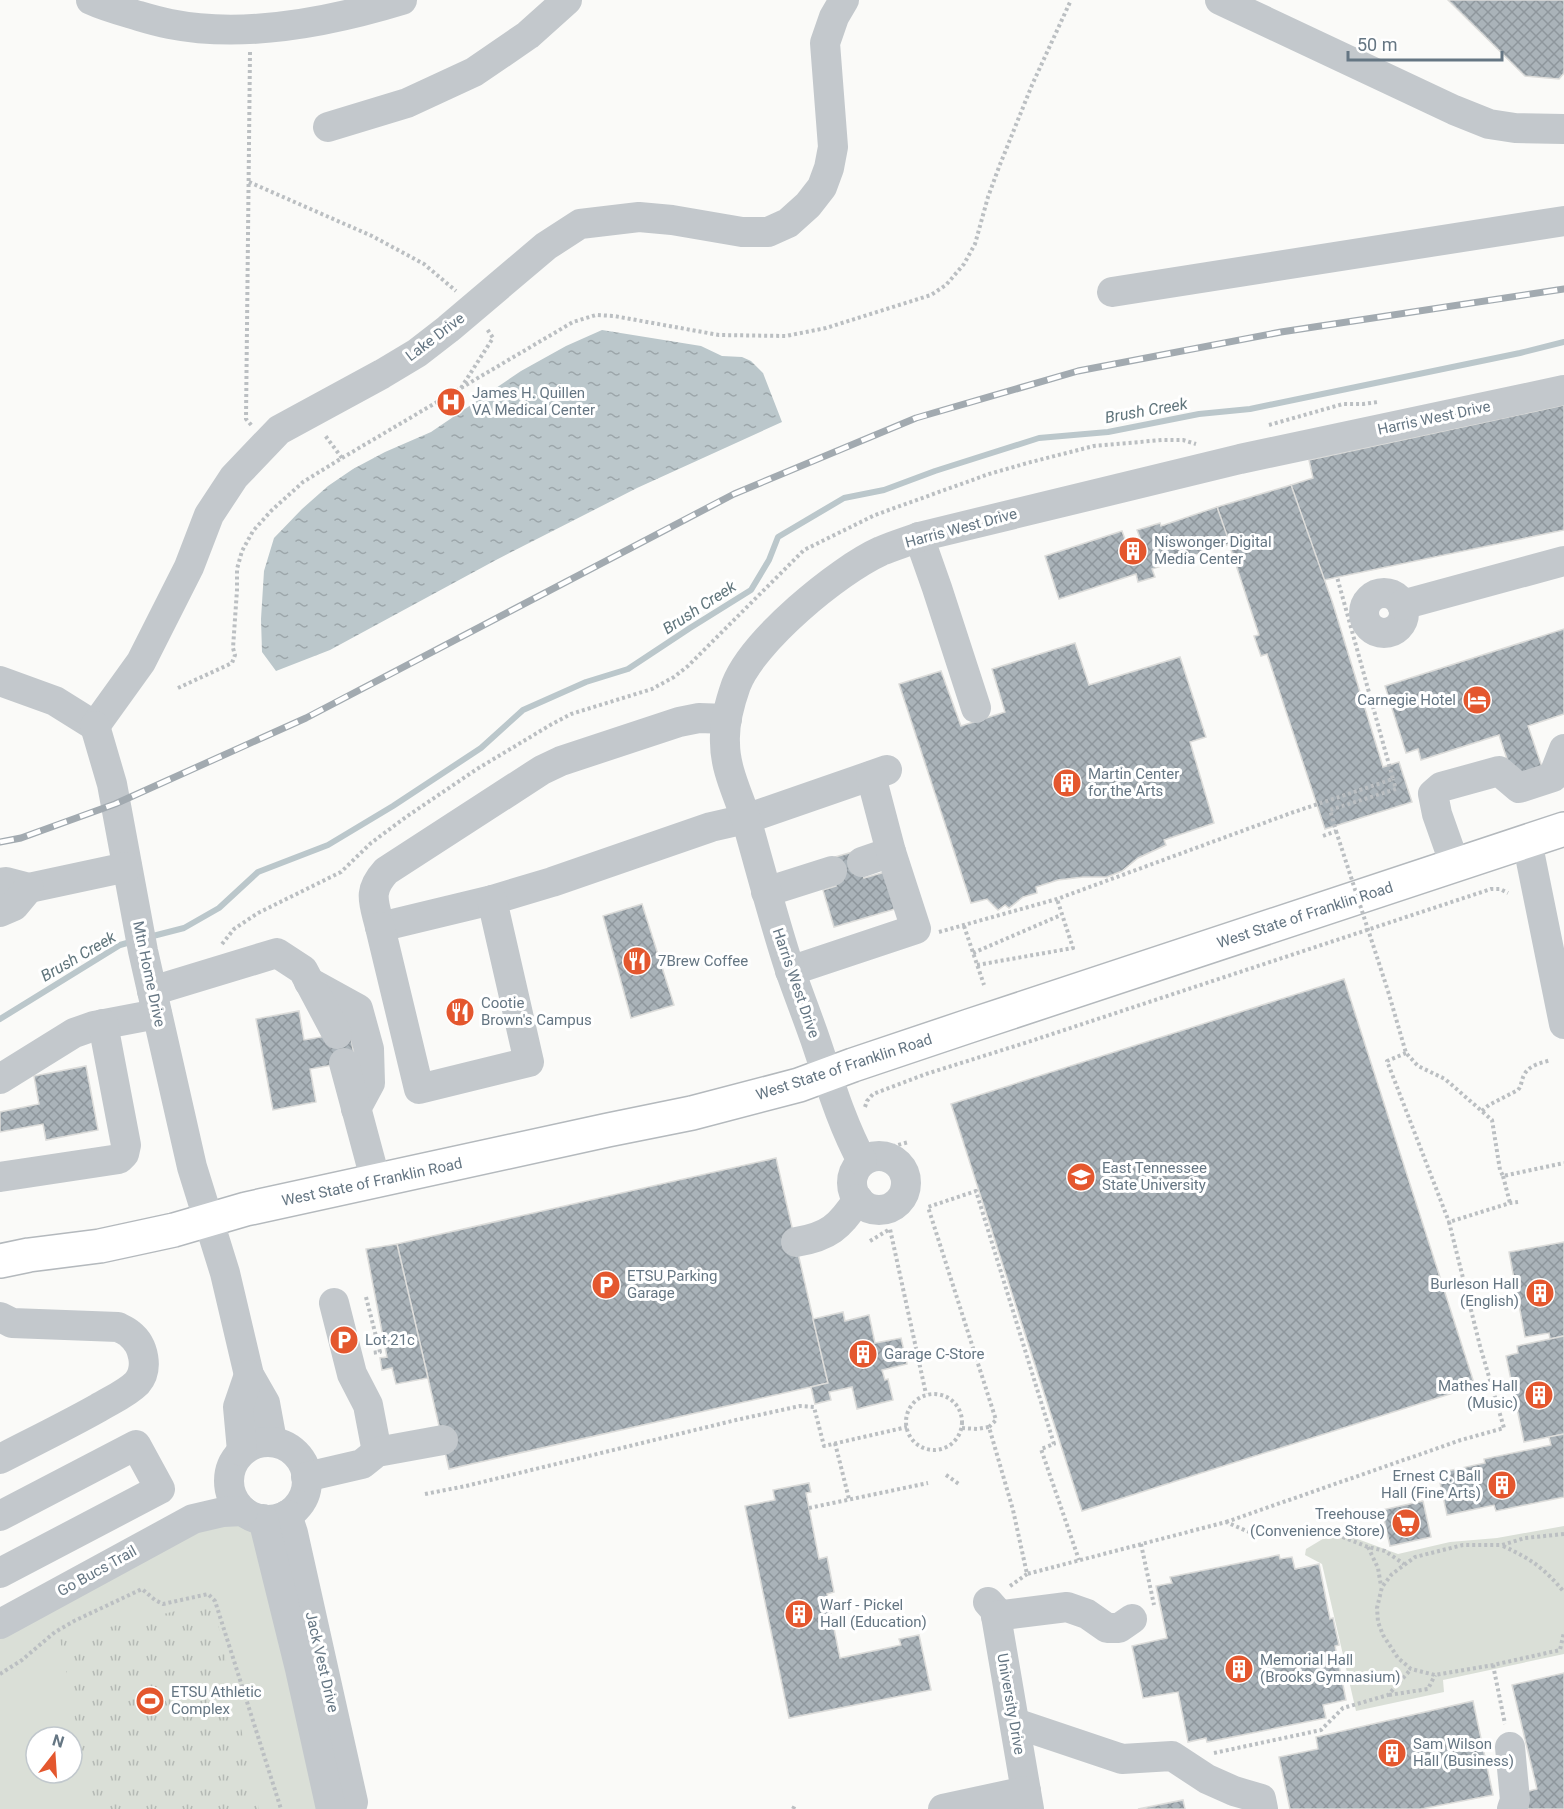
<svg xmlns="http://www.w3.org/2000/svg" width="1564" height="1809" font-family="Roboto,sans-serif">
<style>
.green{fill:#dadfd7;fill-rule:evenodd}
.park{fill:url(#park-tufts)}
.water{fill:url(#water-ripples)}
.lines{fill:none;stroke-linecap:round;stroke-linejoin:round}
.stream{stroke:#bbc7cb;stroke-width:6}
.building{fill:url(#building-cross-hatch);stroke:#dcdcda;stroke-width:1.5}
.highway-casing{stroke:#b4b9bd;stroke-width:36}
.path{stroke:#bbbfc2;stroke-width:4;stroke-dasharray:3 3;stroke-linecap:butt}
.minor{stroke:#c3c8cc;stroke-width:30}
.highway{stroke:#fff;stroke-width:33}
.rail-casing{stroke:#a2aab0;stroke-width:7}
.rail{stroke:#fff;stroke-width:4.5;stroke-dasharray:14;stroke-linecap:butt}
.path-bridge{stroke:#bbbfc2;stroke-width:4;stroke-dasharray:3 3;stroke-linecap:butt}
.labels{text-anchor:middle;stroke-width:6;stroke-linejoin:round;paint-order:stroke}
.street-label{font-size:15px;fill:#657683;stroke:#fff}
.poi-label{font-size:15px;fill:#657683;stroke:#fff;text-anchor:start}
.water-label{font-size:16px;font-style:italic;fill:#60757c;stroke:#fff}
</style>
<defs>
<pattern id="park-tufts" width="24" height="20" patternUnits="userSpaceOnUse" patternTransform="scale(1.5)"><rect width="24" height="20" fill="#dadfd7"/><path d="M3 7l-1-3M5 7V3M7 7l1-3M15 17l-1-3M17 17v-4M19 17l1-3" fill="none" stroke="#b4b9b4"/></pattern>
<pattern id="water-ripples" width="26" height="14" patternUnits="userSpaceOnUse" patternTransform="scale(1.5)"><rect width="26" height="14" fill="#bbc7cb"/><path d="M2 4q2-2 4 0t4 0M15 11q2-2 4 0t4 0" fill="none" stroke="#9ca6aa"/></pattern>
<pattern id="building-cross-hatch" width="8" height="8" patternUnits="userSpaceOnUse" patternTransform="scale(1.5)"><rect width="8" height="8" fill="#aab3b9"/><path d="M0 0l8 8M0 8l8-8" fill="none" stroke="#8e969c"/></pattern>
</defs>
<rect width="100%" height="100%" fill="#fafaf8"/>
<!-- green -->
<g class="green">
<path d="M238,1523l9,4 11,10 66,272h-324v-174l193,-102zM36,1737h36v36h-36z"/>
<polygon points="1564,1526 1564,1654 1443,1680 1444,1692 1356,1711 1322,1564 1305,1555 1306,1549 1336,1531 1398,1554 1450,1542 1497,1538"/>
</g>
<!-- park -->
<polygon class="park" points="213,1602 259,1809 92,1809 60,1639"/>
<!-- water -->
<polygon class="water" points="602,330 701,346 722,356 742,357 751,361 763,373 782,422 637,488 496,560 330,650 276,671 262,652 261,619 264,571 274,538 302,509 328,486 353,469 385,452 431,432 521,371 566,346"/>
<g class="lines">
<!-- stream -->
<g class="stream">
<polyline points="149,937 184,928 219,908 258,872 328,845 393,806 481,748 523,710 586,682 628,669 690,628 751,590 769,560 778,537 844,498 884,490 935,471 1039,438 1108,432 1199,414 1250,409 1520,353 1564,342"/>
<polyline points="0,1019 120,945 134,941"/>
</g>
</g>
<!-- building -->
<g class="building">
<polygon points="1448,0 1564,0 1564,73 1559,79 1525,76"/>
<polygon points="1564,405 1564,530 1324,580 1291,485 1313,478 1309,460"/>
<polygon points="1291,485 1333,604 1383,767 1399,762 1412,802 1325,829 1267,654 1261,656 1254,636 1259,635 1217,507"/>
<polygon points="1217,507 1230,544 1152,569 1155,577 1138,582 1136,574 1059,599 1045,556 1122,531 1126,542 1140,538 1137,530 1160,523 1161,526"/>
<polygon points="1564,629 1564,714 1528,726 1543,770 1514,780 1499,735 1421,760 1418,749 1406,753 1385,686"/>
<polygon points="1075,643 1089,685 1180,657 1206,737 1190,742 1214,823 1164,840 1166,845 1138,858 1122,871 1107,877 1083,877 1058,880 1036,887 1037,893 1023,897 1009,908 1005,905 998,910 987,899 971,903 899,684 941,671 961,726 1005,712 992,669"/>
<polygon points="856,851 864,878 885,872 895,909 834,927 823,890 836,886 828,859"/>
<polygon points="642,904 674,1005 631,1018 603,916"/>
<polygon points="1344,979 1475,1386 1082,1511 951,1104"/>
<polygon points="299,1011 304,1040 350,1032 355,1061 310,1069 316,1102 273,1110 256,1019"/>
<polygon points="86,1066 98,1130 46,1140 43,1124 0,1132 0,1112 39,1104 34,1076"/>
<polygon points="776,1158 828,1383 449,1469 397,1244"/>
<polygon points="1564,1242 1564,1336 1550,1339 1549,1333 1525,1337 1509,1252"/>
<polygon points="397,1244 428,1378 396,1384 392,1368 382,1370 380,1358 387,1357 366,1249"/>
<polygon points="843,1312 845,1321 869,1315 875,1343 901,1338 907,1364 882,1370 885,1380 888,1379 893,1400 857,1409 852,1387 829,1392 831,1400 815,1404 811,1387 828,1383 813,1319"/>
<polygon points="1564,1336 1564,1434 1524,1442 1506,1356 1518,1353 1517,1346"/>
<polygon points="1564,1434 1564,1497 1496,1511 1494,1505 1447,1515 1438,1473 1485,1463 1484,1459 1551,1445 1549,1437"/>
<polygon points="809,1483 811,1492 806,1493 819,1559 827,1557 834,1592 827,1594 840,1658 901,1645 899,1639 919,1635 931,1690 789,1718 745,1506 775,1500 773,1490"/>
<polygon points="1423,1501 1431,1537 1390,1546 1382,1510"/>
<polygon points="1279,1555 1280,1559 1292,1557 1295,1569 1319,1564 1330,1619 1333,1618 1339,1645 1335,1646 1346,1700 1323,1705 1326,1718 1207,1742 1206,1738 1188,1742 1178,1692 1143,1698 1132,1646 1167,1638 1156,1586 1172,1583 1170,1577"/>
<polygon points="1564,1673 1564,1809 1528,1809 1525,1792 1537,1789 1512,1685"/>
<polygon points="1473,1701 1493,1795 1421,1809 1290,1809 1279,1757 1318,1749 1316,1737"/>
<polygon points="1183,1800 1185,1809 1138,1809"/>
</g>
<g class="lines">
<!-- highway casing -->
<g class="highway-casing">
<polyline id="highway" points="0,1261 29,1255 100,1246 174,1230 246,1209 608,1130 692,1113 799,1085 853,1065 969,1026 1564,829"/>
</g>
<!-- path -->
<g class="path">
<polyline points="250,52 246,419 252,426"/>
<polyline points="249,182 372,236 424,264 456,291"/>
<polyline points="461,388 493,338 487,329"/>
<polyline points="1269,425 1343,404 1363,404 1378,402"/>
<polyline points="342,458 573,322 596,315 614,316 719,335 786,336 826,328 931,295 946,285 964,264 975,244 988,197 999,167 1032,85 1071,0"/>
<polyline points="178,688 232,663 235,655 233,648 237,590 237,569 242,551 253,531 271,511 303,482 342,458 324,434"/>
<polyline points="1323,836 1336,831 1330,810 1396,789 1393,779"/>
<polyline points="964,926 984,985"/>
<polyline points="939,932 1057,899 1291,813 1393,779 1337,577"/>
<polyline points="222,944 234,929 258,913 341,872 371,843 406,817 477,769 552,724 571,714 652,689 674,677 688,666 804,550 875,515 989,474 1031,462 1094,446 1162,440 1183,440 1196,444"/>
<polyline points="973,953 1061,915"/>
<polyline points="977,965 1073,948 1057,899"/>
<polyline points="1388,991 1406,1053 1418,1066 1445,1079 1492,1120 1500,1170 1503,1176 1564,1163"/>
<polyline points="1406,1053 1387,1061 1449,1222"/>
<polyline points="865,1107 867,1101 873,1094 926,1074 1028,1042 1491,889 1500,889 1508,893"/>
<path d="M1482,1111l7,-6 29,-15c4,-5 3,-9 6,-15 5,-10 17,-12 27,-15"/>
<polyline points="881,1144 890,1147 909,1142"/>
<polyline points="1503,1176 1510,1203"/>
<polyline points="870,1241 890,1229 926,1394"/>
<polyline points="366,1297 380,1352 371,1353"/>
<circle cx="934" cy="1422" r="28"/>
<polyline points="989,1427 996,1420 928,1207 976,1191 1054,1444 1041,1449 1079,1560"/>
<polyline points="962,1428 977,1429 989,1427 1013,1510 1027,1574 1226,1522 1249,1532 1335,1534 1368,1547 1385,1551 1404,1564"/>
<polyline points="835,1443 849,1499"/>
<polyline points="946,1475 959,1484"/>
<polyline points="425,1494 466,1486 736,1420 800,1406 814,1407 824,1446 907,1427"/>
<polyline points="809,1508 928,1483"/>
<polyline points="1226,1522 1461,1440 1504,1428 1480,1346 1449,1222 1510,1203 1518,1202"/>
<polyline points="1564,1534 1525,1538 1502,1545 1463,1545 1415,1557 1392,1574 1382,1587 1377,1608 1378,1622 1383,1635 1398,1658 1411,1669 1435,1675 1493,1665 1560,1650 1564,1632"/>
<polyline points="1141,1544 1154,1605"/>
<path d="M1503,1546c28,13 41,22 61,46"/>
<polyline points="1368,1547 1378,1568 1381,1586"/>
<polyline points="1010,1586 1027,1574"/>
<polyline points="1493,1665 1505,1724"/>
<polyline points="0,1674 22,1660 55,1632 74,1621 142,1589 155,1600 163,1604 208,1594 215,1601 281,1809"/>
<polyline points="1389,1695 1428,1689 1435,1675"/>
<polyline points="1214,1753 1321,1730 1343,1708 1388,1695 1411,1669"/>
<polyline points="793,1809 795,1805"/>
</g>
<!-- minor -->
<g class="minor">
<path d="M91,0c15,7 31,11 48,16 10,3 21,6 31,8 75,15 160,-2 232,-24"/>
<polyline points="1220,0 1454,110 1489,124 1515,128 1564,129"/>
<polyline points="328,127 407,103 474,72 528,35 567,0"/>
<polyline points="1112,292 1564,221"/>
<polyline points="919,537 937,588 976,708"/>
<circle cx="1384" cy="613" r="20"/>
<polyline points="1402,605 1564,561"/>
<polyline points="0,681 55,701 95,726"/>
<path d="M727,719l-28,-1 -20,4 -118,39 -19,9 -156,101c-19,21 -12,31 -6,56l112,-27 60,-18 159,-55 35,-8 141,-49"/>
<polyline points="95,726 141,662 189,567 209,515 234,477 279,430 382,374 417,353 448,329 546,246 580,224 639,217 672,220 742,232 768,232 788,223 808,205 822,187 829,168 833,147 825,43 834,17 844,0"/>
<polyline points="95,726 112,784 143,951 192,1167 225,1273 249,1375 265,1403 272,1441"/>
<polyline points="1527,841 1564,1024"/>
<polyline points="862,862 891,852"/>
<polyline points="1455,865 1437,814 1433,794 1441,787 1499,771 1519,788 1553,777 1564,749"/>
<polyline points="0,883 6,882 29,888 127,867"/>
<polyline points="766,892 832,871"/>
<polyline points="0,912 14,906 29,888"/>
<polyline points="380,927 419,1089 529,1062 492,900"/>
<polyline points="790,971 916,929 891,852 871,776"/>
<polyline points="309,982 358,1009 369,1049 370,1083 356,1109"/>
<polyline points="152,991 277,953 303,970 337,1034"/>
<polyline points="344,1063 376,1182"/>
<polyline points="0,1079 74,1033 94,1026 157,1014"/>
<circle cx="879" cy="1183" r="27"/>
<path d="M862,1161c-21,-39 -33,-81 -47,-122 -8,-23 -17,-46 -25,-69 -16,-49 -29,-99 -43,-148 -8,-26 -22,-52 -22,-79 -1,-18 5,-41 11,-58 17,-44 101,-114 145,-134 12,-5 25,-9 38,-14l321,-78 324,-69"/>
<polyline points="0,1177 119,1159 124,1154 126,1145 103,1024"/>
<path d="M796,1242c32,-5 44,-15 62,-43"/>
<polyline points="334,1303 352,1374 368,1405 377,1452"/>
<path d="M0,1317l12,6 106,4c4,2 9,4 12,7 14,11 19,35 7,49 -11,11 -26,17 -39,25 -32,18 -65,34 -98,51"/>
<circle cx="268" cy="1481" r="39"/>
<polyline points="242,1451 238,1407 249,1375"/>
<polyline points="306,1477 362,1464 377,1452 443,1440"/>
<polyline points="287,1515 293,1533 353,1802 351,1809"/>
<polyline points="0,1516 136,1445 160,1489 0,1573"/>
<polyline points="263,1519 300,1669 331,1809"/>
<polyline points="988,1602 995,1610 1029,1809"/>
<polyline points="996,1616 1067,1607 1087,1614 1107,1628 1119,1628 1132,1619"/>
<polyline points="0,1624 193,1519 223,1512 243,1511"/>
<polyline points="1015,1723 1122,1759 1172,1756 1207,1779 1234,1791 1261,1799 1263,1809"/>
<polyline points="1510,1747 1515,1800 1512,1809"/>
<polyline points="943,1809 1026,1791"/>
</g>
<!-- highway -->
<use href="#highway" class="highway"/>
<!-- rail casing -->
<g class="rail-casing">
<polyline id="rail" points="0,842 21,838 115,804 306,718 734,494 916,418 1078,371 1281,332 1564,289"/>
</g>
<!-- rail -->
<use href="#rail" class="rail"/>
<!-- path-bridge -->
<polyline class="path-bridge" points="1336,831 1388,991"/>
</g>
<!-- icons -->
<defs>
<g id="hospital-disc" transform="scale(1.5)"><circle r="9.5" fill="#e4572e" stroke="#fff"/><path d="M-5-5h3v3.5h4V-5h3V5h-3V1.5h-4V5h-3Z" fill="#fff"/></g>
<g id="building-disc" transform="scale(1.5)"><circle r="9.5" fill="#e4572e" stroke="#fff"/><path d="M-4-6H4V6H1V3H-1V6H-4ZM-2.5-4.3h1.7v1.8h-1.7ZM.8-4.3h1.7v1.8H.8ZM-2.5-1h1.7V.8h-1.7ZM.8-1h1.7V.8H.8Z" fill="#fff"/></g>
<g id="hotel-disc" transform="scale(1.5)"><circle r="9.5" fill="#e4572e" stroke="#fff"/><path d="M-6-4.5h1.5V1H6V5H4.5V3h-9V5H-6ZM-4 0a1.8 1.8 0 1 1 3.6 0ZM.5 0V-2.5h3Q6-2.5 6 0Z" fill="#fff"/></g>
<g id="restaurant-disc" transform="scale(1.5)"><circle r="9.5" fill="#e4572e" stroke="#fff"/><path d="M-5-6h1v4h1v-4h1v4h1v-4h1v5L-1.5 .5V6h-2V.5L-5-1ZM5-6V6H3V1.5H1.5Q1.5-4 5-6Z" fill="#fff"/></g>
<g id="university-disc" transform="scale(1.5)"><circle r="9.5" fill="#e4572e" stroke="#fff"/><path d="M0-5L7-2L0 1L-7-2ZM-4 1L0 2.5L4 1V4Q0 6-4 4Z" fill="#fff"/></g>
<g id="parking-disc" transform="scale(1.5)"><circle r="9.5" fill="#e4572e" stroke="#fff"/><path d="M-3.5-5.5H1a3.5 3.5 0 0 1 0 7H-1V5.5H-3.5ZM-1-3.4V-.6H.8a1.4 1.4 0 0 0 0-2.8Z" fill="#fff"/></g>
<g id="supermarket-disc" transform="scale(1.5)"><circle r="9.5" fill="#e4572e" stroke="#fff"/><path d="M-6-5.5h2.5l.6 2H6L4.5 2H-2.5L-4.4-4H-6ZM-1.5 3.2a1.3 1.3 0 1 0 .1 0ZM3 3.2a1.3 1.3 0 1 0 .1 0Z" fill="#fff"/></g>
<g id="stadium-disc" transform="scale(1.5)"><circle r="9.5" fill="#e4572e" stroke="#fff"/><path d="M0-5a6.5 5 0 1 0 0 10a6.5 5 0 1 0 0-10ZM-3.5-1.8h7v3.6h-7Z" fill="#fff"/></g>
</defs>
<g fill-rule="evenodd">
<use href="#hospital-disc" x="451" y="402"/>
<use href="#building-disc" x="1133" y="551"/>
<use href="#hotel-disc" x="1477" y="700"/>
<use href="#building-disc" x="1067" y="783"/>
<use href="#restaurant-disc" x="637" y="961"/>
<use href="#restaurant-disc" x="460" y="1012"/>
<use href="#university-disc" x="1081" y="1177"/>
<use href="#parking-disc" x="606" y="1285"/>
<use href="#building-disc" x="1540" y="1293"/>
<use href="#parking-disc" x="344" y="1340"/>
<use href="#building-disc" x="863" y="1354"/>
<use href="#building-disc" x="1539" y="1395"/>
<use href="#building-disc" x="1502" y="1485"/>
<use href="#supermarket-disc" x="1406" y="1523"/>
<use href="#building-disc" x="799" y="1614"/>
<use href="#building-disc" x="1239" y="1669"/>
<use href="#stadium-disc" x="150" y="1701"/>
<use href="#building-disc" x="1392" y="1753"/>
</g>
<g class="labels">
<!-- street labels -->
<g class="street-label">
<text transform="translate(435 337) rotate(-37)" y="5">Lake Drive</text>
<text transform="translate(1434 418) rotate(-12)" y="5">Harris West Drive</text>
<text transform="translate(961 528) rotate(-15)" y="5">Harris West Drive</text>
<text transform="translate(1305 915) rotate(-18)" y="5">West State of Franklin Road</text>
<text transform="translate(149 974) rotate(78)" y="5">Mtn Home Drive</text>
<text transform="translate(796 983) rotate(71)" y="5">Harris West Drive</text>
<text transform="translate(844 1067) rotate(-18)" y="5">West State of Franklin Road</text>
<text transform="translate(372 1182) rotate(-12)" y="5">West State of Franklin Road</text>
<text transform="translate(97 1571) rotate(-29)" y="5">Go Bucs Trail</text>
<text transform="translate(322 1662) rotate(77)" y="5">Jack Vest Drive</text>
<text transform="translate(1011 1704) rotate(80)" y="5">University Drive</text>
</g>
<!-- poi labels -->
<g class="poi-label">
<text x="472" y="398">James H. Quillen<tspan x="472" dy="17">VA Medical Center</tspan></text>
<text x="1154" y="547">Niswonger Digital<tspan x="1154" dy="17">Media Center</tspan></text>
<text x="1456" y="705" text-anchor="end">Carnegie Hotel</text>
<text x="1088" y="779">Martin Center<tspan x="1088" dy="17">for the Arts</tspan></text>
<text x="658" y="966">7Brew Coffee</text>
<text x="481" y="1008">Cootie<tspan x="481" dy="17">Brown's Campus</tspan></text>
<text x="1102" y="1173">East Tennessee<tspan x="1102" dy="17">State University</tspan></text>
<text x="627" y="1281">ETSU Parking<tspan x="627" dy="17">Garage</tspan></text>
<text x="1519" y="1289" text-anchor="end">Burleson Hall<tspan x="1519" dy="17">(English)</tspan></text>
<text x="365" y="1345">Lot 21c</text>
<text x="884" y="1359">Garage C-Store</text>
<text x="1518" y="1391" text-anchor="end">Mathes Hall<tspan x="1518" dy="17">(Music)</tspan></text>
<text x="1481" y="1481" text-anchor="end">Ernest C. Ball<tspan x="1481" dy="17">Hall (Fine Arts)</tspan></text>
<text x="1385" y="1519" text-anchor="end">Treehouse<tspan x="1385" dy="17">(Convenience Store)</tspan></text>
<text x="820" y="1610">Warf - Pickel<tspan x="820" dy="17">Hall (Education)</tspan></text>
<text x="1260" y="1665">Memorial Hall<tspan x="1260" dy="17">(Brooks Gymnasium)</tspan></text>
<text x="171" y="1697">ETSU Athletic<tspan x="171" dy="17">Complex</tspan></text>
<text x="1413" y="1749">Sam Wilson<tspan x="1413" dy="17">Hall (Business)</tspan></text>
</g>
<!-- water labels -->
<g class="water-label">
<text transform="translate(1146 410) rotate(-10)" y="6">Brush Creek</text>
<text transform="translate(699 607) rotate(-33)" y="6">Brush Creek</text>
<text transform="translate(78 956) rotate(-30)" y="6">Brush Creek</text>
</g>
</g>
<!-- north arrow -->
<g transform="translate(54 1755) rotate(17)"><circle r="28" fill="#ffffff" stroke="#c1c8cd" stroke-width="1.5"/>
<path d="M0-4.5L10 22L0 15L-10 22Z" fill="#e4572e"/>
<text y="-9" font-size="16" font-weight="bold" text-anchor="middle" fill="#657683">N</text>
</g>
<!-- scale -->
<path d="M1348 51v9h154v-9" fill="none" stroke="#657683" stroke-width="3"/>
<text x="1357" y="51" font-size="18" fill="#657683" stroke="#ffffff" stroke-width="4.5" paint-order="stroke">50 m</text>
</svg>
